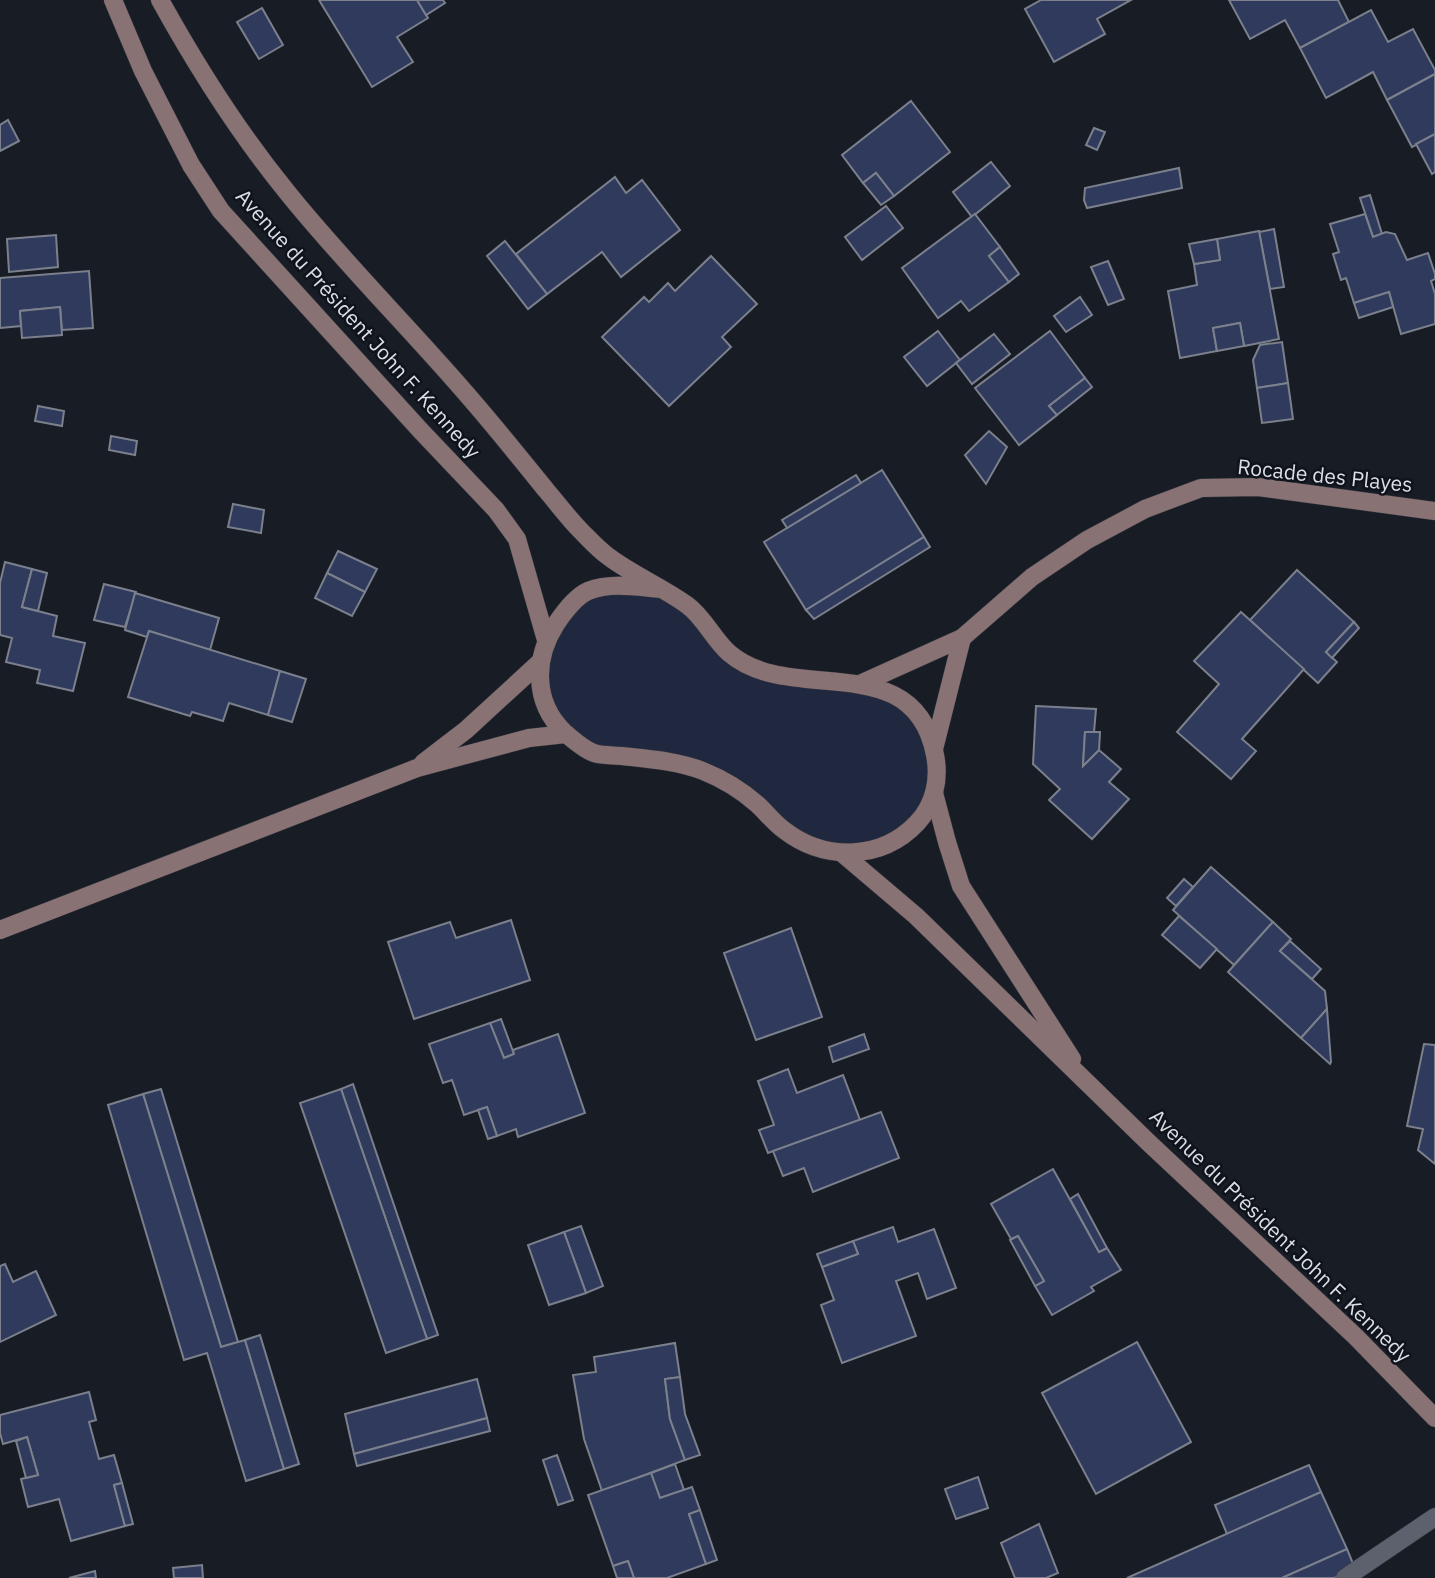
<svg xmlns="http://www.w3.org/2000/svg" width="1435" height="1578" font-family="'IBM Plex Sans',sans-serif">
<style>
.green{fill:#202840}
.building{fill:#2f3a5c;stroke:#7b808c;stroke-width:2}
.lines{fill:none;stroke-linecap:round;stroke-linejoin:round}
.lane-casing{stroke:#33363d;stroke-width:19}
.secondary-casing{stroke:#33363d;stroke-width:19}
.lane{stroke:#5c616d;stroke-width:18}
.secondary{stroke:#887274;stroke-width:18}
.labels{text-anchor:middle;stroke-width:5;stroke-linejoin:round;paint-order:stroke}
.street-label{font-size:21px;fill:#dbdee4;stroke:#0f131c}
</style>
<rect width="100%" height="100%" fill="#181c25"/>
<!-- green -->
<polygon class="green" points="661,589 733,657 860,684 921,717 934,793 901,839 816,849 733,785 594,753 550,716 546,640 586,592"/>
<!-- building -->
<g class="building">
<polygon points="319,0 417,0 428,18 397,37 413,62 372,87"/>
<polygon points="417,0 443,0 445,3 426,15"/>
<polygon points="1041,0 1131,0 1097,19 1105,34 1054,62 1025,9"/>
<polygon points="1229,0 1338,0 1349,22 1300,48 1285,20 1250,39"/>
<polygon points="262,8 283,45 259,59 237,22"/>
<polygon points="1371,10 1388,42 1413,29 1435,70 1435,74 1387,100 1373,72 1326,98 1300,48"/>
<polygon points="1435,74 1435,134 1412,147 1387,100"/>
<polygon points="911,101 950,152 894,196 876,173 863,183 842,155"/>
<polygon points="8,120 19,141 0,151 0,125"/>
<polygon points="1094,128 1105,132 1097,150 1086,145"/>
<polygon points="1435,134 1435,172 1432,174 1416,144"/>
<polygon points="991,162 1010,186 972,217 953,192"/>
<polygon points="1179,168 1182,188 1087,208 1084,200 1085,188"/>
<polygon points="876,173 894,196 881,205 863,183"/>
<polygon points="615,177 626,193 642,180 680,230 621,277 602,252 547,294 516,254"/>
<polygon points="1370,195 1382,234 1373,237 1360,198"/>
<polygon points="886,206 903,228 862,260 845,237"/>
<polygon points="975,214 1000,247 989,256 1009,282 969,311 961,301 938,318 902,268"/>
<polygon points="1365,214 1373,237 1386,232 1395,234 1407,260 1428,253 1435,274 1435,279 1431,281 1435,294 1435,324 1401,334 1389,292 1354,303 1346,278 1341,280 1333,254 1339,252 1330,224"/>
<polygon points="1274,229 1284,287 1270,289 1259,232"/>
<polygon points="1259,231 1279,339 1244,346 1240,323 1213,328 1217,351 1180,358 1168,291 1197,285 1194,264 1220,260 1217,239"/>
<polygon points="56,235 58,267 9,272 7,239"/>
<polygon points="1217,239 1220,260 1194,264 1189,244"/>
<polygon points="505,241 547,294 528,309 487,256"/>
<polygon points="1000,247 1019,274 1009,282 989,256"/>
<polygon points="711,256 757,304 722,337 731,347 669,406 602,337 644,297 649,302 668,283 675,291"/>
<polygon points="1108,261 1124,299 1108,305 1091,267"/>
<polygon points="89,271 93,328 62,330 60,307 20,311 21,326 0,328 0,278"/>
<polygon points="1389,292 1393,307 1359,318 1354,303"/>
<polygon points="1080,297 1092,315 1066,332 1054,316"/>
<polygon points="60,307 62,335 22,338 20,311"/>
<polygon points="1240,323 1244,346 1217,351 1213,328"/>
<polygon points="938,331 960,360 927,386 904,357"/>
<polygon points="1050,331 1085,378 1049,406 1057,415 1019,445 975,388"/>
<polygon points="994,334 1010,354 972,384 956,363"/>
<polygon points="1282,342 1288,383 1257,388 1253,360 1260,345"/>
<polygon points="1085,378 1092,387 1057,415 1049,406"/>
<polygon points="1288,383 1293,419 1262,423 1257,388"/>
<polygon points="38,406 64,411 62,426 35,421"/>
<polygon points="989,431 1007,447 986,484 965,455"/>
<polygon points="111,436 137,441 135,455 109,450"/>
<polygon points="882,470 924,537 806,610 764,542"/>
<polygon points="856,475 861,483 787,528 782,520"/>
<polygon points="233,504 264,510 261,533 228,527"/>
<polygon points="924,537 930,547 814,619 806,610"/>
<polygon points="338,551 377,569 365,592 327,573"/>
<polygon points="5,562 32,569 22,607 57,616 53,636 85,643 73,691 37,683 40,670 6,662 12,638 0,635 0,583"/>
<polygon points="32,569 47,573 38,611 22,607"/>
<polygon points="1297,570 1354,622 1326,652 1337,662 1318,683 1250,620"/>
<polygon points="327,573 365,592 352,616 315,598"/>
<polygon points="104,584 136,592 125,627 94,620"/>
<polygon points="135,593 219,618 210,650 149,631 147,637 125,630"/>
<polygon points="1241,612 1304,669 1242,739 1256,751 1231,779 1177,732 1219,684 1194,661"/>
<polygon points="1354,622 1359,628 1332,658 1326,652"/>
<polygon points="149,631 280,671 268,715 229,703 223,721 192,712 190,716 128,697"/>
<polygon points="280,671 306,679 292,722 268,715"/>
<polygon points="1036,706 1096,709 1094,732 1085,732 1083,766 1099,750 1121,769 1109,782 1129,799 1092,839 1049,800 1060,789 1033,764"/>
<polygon points="1085,732 1100,732 1099,750 1083,766"/>
<polygon points="1211,867 1273,922 1234,965 1173,910"/>
<polygon points="1184,879 1193,887 1176,906 1167,898"/>
<polygon points="1179,916 1217,949 1200,968 1162,935"/>
<polygon points="511,920 530,980 414,1019 388,942 450,922 456,938"/>
<polygon points="1273,922 1291,939 1280,951 1325,991 1327,1009 1301,1038 1228,972"/>
<polygon points="791,928 822,1017 756,1040 724,953"/>
<polygon points="1290,941 1321,969 1312,979 1280,951"/>
<polygon points="1327,1009 1331,1062 1330,1064 1301,1038"/>
<polygon points="501,1019 514,1054 504,1058 490,1023"/>
<polygon points="490,1023 504,1058 514,1054 513,1050 558,1034 585,1113 518,1137 516,1129 497,1136 487,1107 464,1115 452,1080 443,1083 429,1044"/>
<polygon points="864,1034 869,1049 833,1062 829,1047"/>
<polygon points="1424,1044 1435,1045 1435,1164 1418,1150 1423,1129 1407,1126"/>
<polygon points="788,1069 797,1093 843,1075 860,1120 768,1153 759,1130 774,1125 758,1081"/>
<polygon points="353,1084 438,1335 427,1339 341,1089"/>
<polygon points="161,1089 238,1342 221,1347 143,1094"/>
<polygon points="341,1089 427,1339 386,1353 300,1103"/>
<polygon points="143,1094 221,1347 245,1340 284,1469 246,1481 207,1353 184,1360 108,1105"/>
<polygon points="487,1107 497,1136 488,1139 478,1110"/>
<polygon points="881,1112 899,1158 813,1192 804,1168 783,1176 773,1151"/>
<polygon points="1053,1169 1099,1252 1107,1248 1121,1270 1091,1287 1094,1291 1052,1315 1035,1286 1044,1281 1018,1236 1011,1239 991,1204"/>
<polygon points="1078,1194 1107,1248 1099,1252 1070,1199"/>
<polygon points="581,1226 603,1286 586,1293 564,1232"/>
<polygon points="893,1227 898,1242 934,1229 956,1288 927,1299 918,1273 896,1281 916,1336 842,1363 821,1305 834,1300 822,1267 858,1254 853,1241"/>
<polygon points="564,1232 586,1293 549,1305 528,1245"/>
<polygon points="1018,1236 1044,1281 1035,1286 1010,1240"/>
<polygon points="853,1241 858,1254 822,1267 817,1254"/>
<polygon points="5,1264 13,1282 36,1271 56,1315 0,1342 0,1266"/>
<polygon points="260,1335 299,1464 284,1469 245,1340"/>
<polygon points="1137,1342 1191,1442 1096,1494 1042,1393"/>
<polygon points="675,1343 680,1377 665,1379 670,1419 685,1460 602,1491 584,1439 573,1375 596,1372 594,1357"/>
<polygon points="680,1377 685,1414 700,1455 685,1460 670,1419 665,1379"/>
<polygon points="477,1379 487,1418 354,1454 345,1414"/>
<polygon points="89,1392 96,1420 89,1422 99,1459 114,1455 122,1483 114,1485 125,1526 71,1541 59,1499 28,1507 21,1479 38,1475 27,1437 3,1444 0,1433 0,1415"/>
<polygon points="487,1418 490,1431 357,1466 354,1454"/>
<polygon points="27,1437 38,1475 26,1478 16,1441"/>
<polygon points="557,1455 573,1500 558,1505 543,1460"/>
<polygon points="675,1464 684,1490 660,1498 651,1473"/>
<polygon points="1309,1465 1321,1492 1227,1534 1215,1505"/>
<polygon points="651,1473 660,1498 692,1487 700,1510 689,1514 706,1564 667,1578 634,1578 628,1561 613,1566 588,1495"/>
<polygon points="978,1477 988,1508 956,1519 945,1489"/>
<polygon points="122,1483 133,1524 125,1526 114,1485"/>
<polygon points="1321,1492 1347,1549 1282,1578 1127,1578"/>
<polygon points="700,1510 717,1560 706,1564 689,1514"/>
<polygon points="1039,1524 1058,1573 1046,1578 1015,1578 1001,1543"/>
<polygon points="1347,1549 1354,1566 1334,1578 1282,1578"/>
<polygon points="628,1561 634,1578 617,1578 613,1566"/>
<polygon points="202,1565 203,1578 174,1578 173,1568"/>
<polygon points="95,1571 96,1578 69,1578"/>
</g>
<g class="lines">
<!-- lane casing -->
<g class="lane-casing">
<polyline id="lane" points="1345,1578 1435,1517"/>
</g>
<!-- secondary casing -->
<g class="secondary-casing">
<g id="secondary">
<polyline points="113,0 143,71 191,165 221,211 421,431 496,510 517,539 546,640"/>
<path d="M160,0c37,67 78,132 127,192 57,71 123,136 183,206 26,30 51,61 76,92 12,14 23,29 36,42 8,8 17,18 27,25 24,18 53,30 78,48 17,12 26,34 42,48 62,54 185,-8 206,102 5,25 -1,50 -18,68 -36,38 -93,38 -133,7 -10,-7 -18,-18 -27,-26 -16,-14 -34,-25 -54,-33 -26,-10 -54,-12 -81,-15 -8,-1 -20,0 -28,-3 -9,-3 -22,-14 -30,-21 -31,-30 -30,-74 -8,-108 8,-12 19,-27 32,-33 23,-9 49,-4 73,-2"/>
<polyline points="860,684 962,638 1032,577 1087,540 1145,509 1201,488 1258,487 1435,511"/>
<polyline points="934,749 962,638"/>
<polyline points="423,763 466,730 539,663"/>
<polyline points="934,793 947,842 961,886 1072,1059"/>
<polyline points="843,854 916,916 1148,1142 1356,1337 1435,1418"/>
<polyline points="0,930 417,768 529,738 566,734"/>
</g>
</g>
<!-- lane -->
<use href="#lane" class="lane"/>
<!-- secondary -->
<use href="#secondary" class="secondary"/>
</g>
<g class="labels">
<!-- street labels -->
<g class="street-label">
<text transform="translate(358 324) rotate(48)" y="7">Avenue du Président John F. Kennedy</text>
<text transform="translate(1325 476) rotate(6)" y="7">Rocade des Playes</text>
<text transform="translate(1280 1236) rotate(44)" y="7">Avenue du Président John F. Kennedy</text>
</g>
</g>
</svg>
